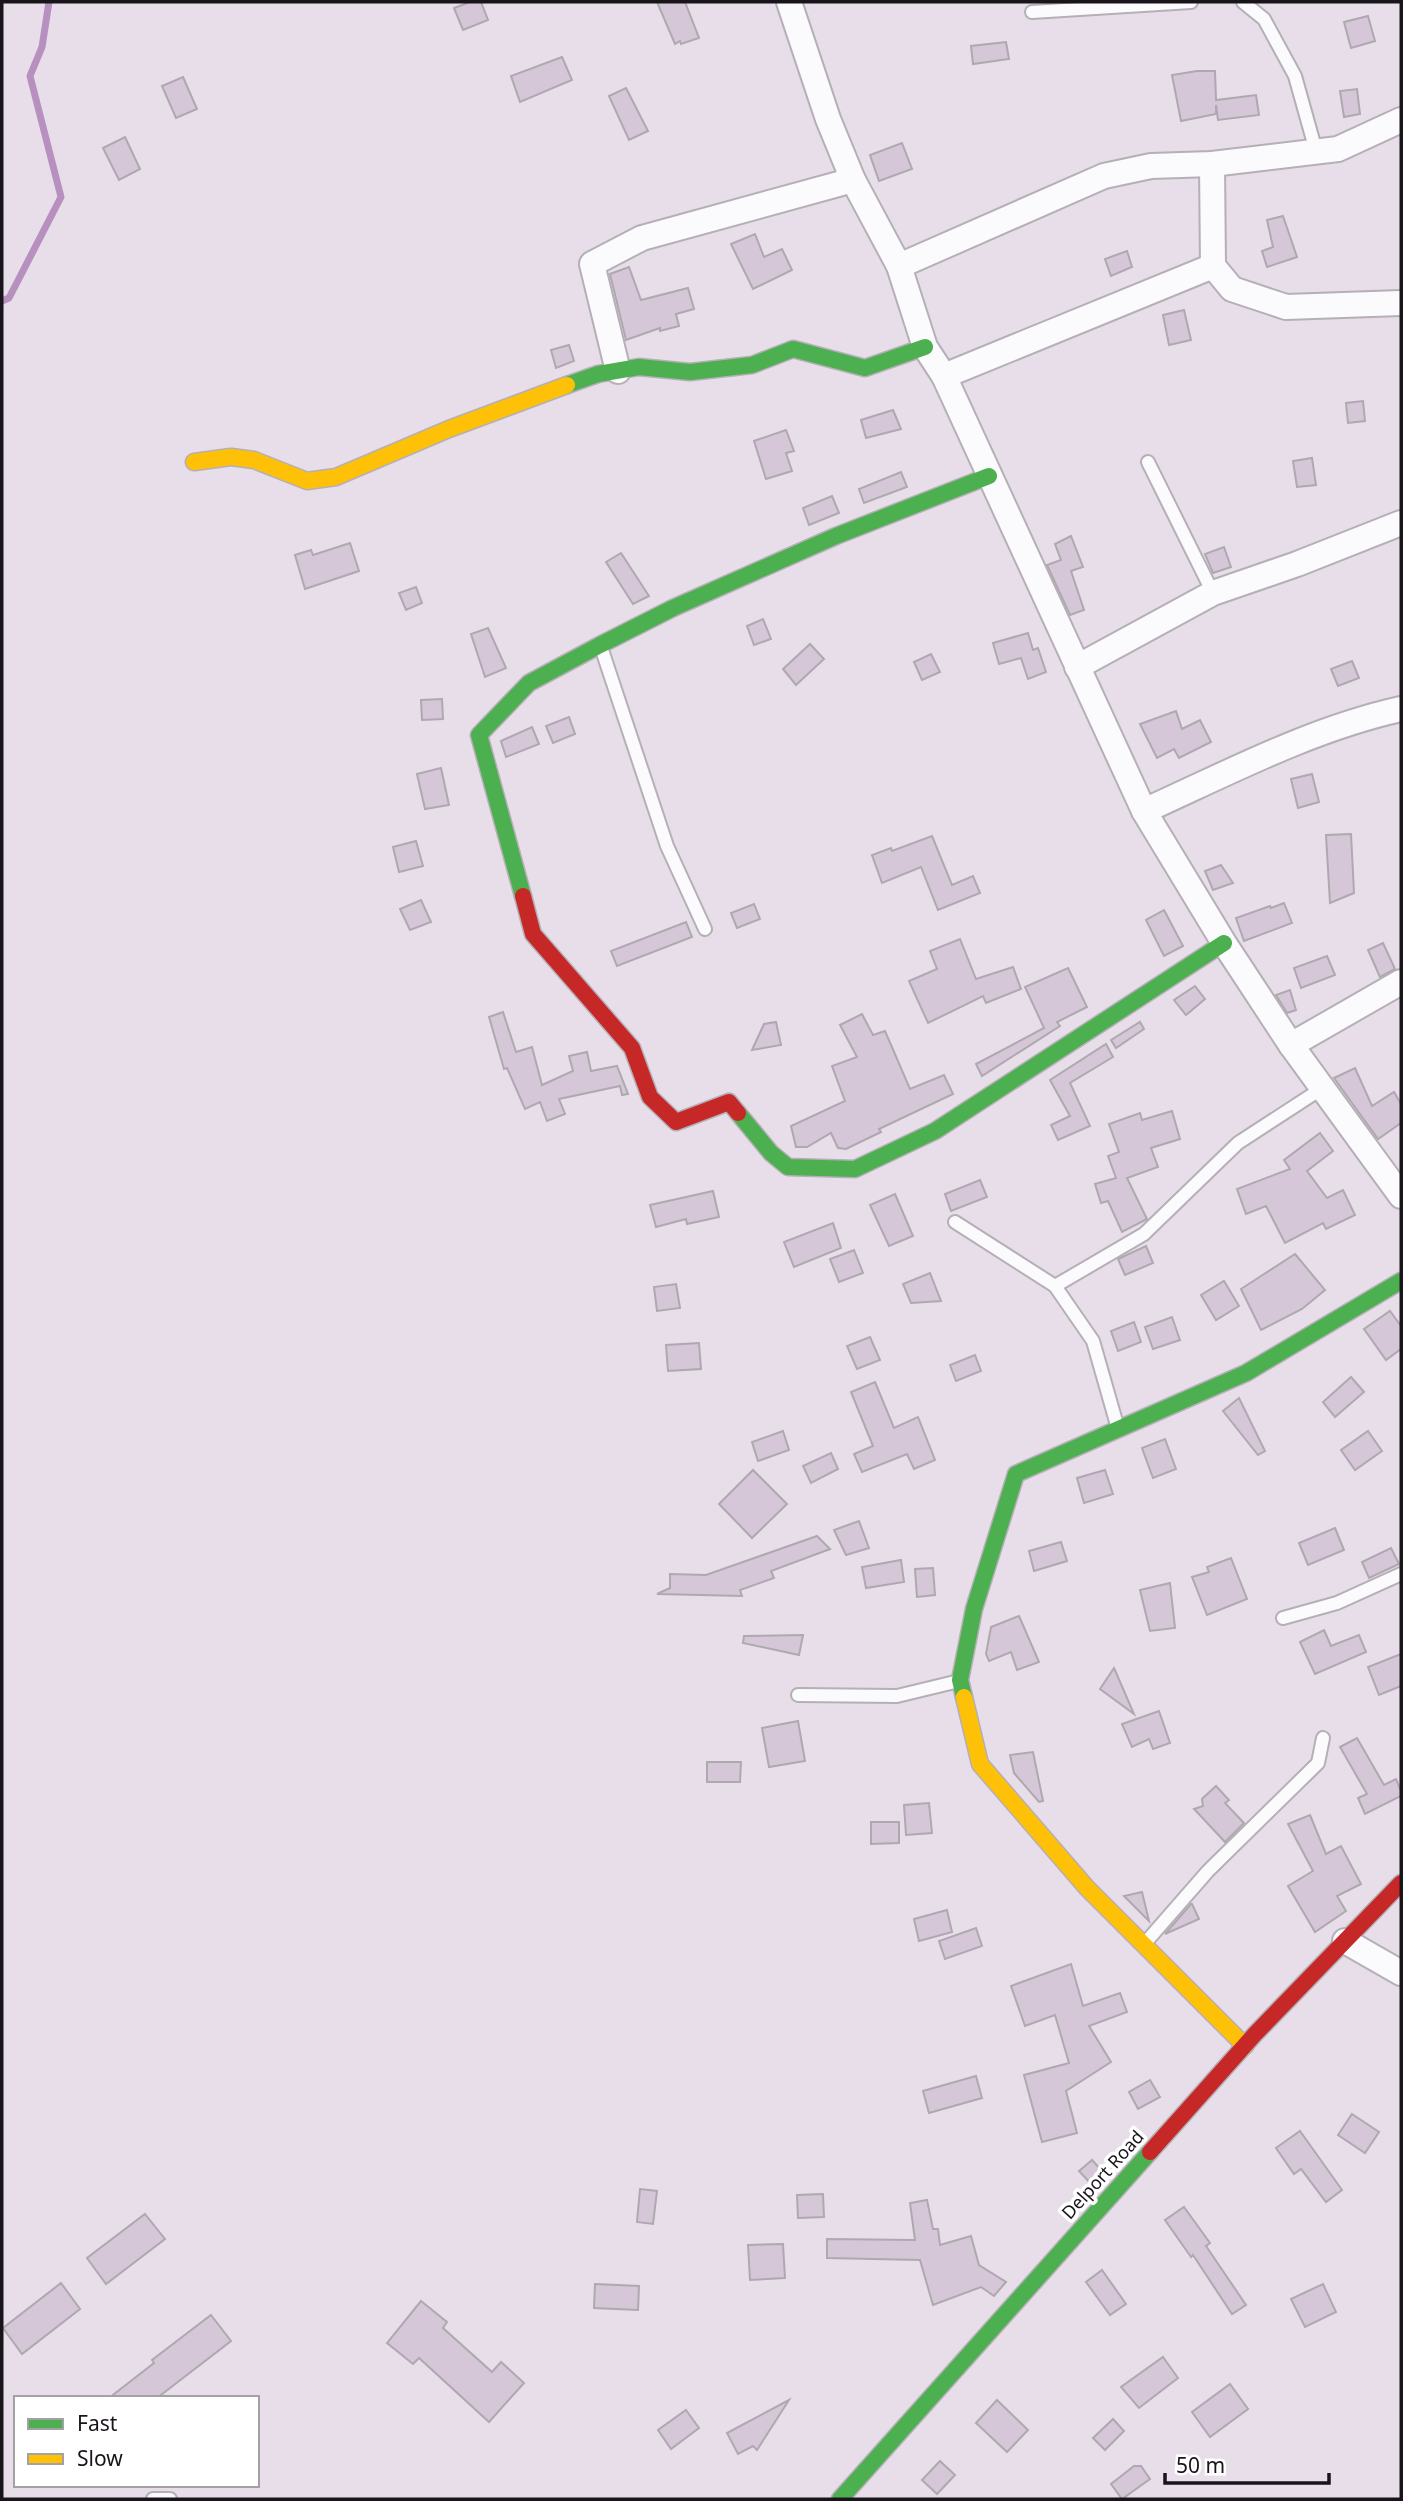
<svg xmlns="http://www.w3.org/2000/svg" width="1403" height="2501" font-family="'Noto Sans',sans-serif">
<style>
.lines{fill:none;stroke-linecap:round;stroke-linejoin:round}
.stream{stroke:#b790bf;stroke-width:7}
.building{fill:#d6c7d8;stroke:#aea8af;stroke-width:2}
.lane-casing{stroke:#b5afb6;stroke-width:16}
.street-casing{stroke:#b5afb6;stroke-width:28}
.fast-casing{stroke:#b5afb6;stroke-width:19}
.slow-casing{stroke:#b5afb6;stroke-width:19}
.jam-casing{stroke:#b5afb6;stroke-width:19}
.lane{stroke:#fbfafc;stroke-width:12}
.street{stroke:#fbfafc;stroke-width:24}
.fast{stroke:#4caf50;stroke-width:16}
.slow{stroke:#ffc107;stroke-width:16}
.jam{stroke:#c62828;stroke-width:16}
.labels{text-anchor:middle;stroke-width:7;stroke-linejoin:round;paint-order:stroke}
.street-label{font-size:18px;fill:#19141a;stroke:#fff}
</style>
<rect width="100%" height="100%" fill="#e7dee9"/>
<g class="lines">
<!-- stream -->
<polyline class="stream" points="2,301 9,298 61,197 30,76 42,47 49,2"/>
</g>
<!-- building -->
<g class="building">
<polygon points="470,2 481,2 488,20 463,30 454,8"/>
<polygon points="657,2 685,2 699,38 681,44 680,41 675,44"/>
<polygon points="1368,16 1375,41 1351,48 1344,22"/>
<polygon points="1006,42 1009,59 973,64 971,46"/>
<polygon points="562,57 572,80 520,102 511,76"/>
<polygon points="1197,71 1215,71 1216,100 1256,95 1259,115 1218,120 1216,105 1216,114 1181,121 1172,75"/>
<polygon points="183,77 197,109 176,118 162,86"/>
<polygon points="626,88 648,131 629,140 609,96"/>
<polygon points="1357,89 1360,114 1344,117 1340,91"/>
<polygon points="125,137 140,169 119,180 103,148"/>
<polygon points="902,143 912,169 879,181 870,155"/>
<polygon points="1283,216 1297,257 1267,267 1262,251 1273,247 1267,220"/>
<polygon points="755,234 764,257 782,249 792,270 753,289 731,244"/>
<polygon points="1127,251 1132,267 1111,276 1105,259"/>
<polygon points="629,267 641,300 688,288 694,309 676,314 679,326 660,331 660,328 626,340 610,274"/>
<polygon points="1184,310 1191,340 1169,345 1163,315"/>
<polygon points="569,345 574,361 556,368 551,350"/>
<polygon points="1363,401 1365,421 1348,423 1346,403"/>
<polygon points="893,410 901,429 866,438 861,420"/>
<polygon points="786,430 794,451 786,453 792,471 766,479 754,441"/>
<polygon points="1312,458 1316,485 1297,487 1293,461"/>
<polygon points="901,472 907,487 864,503 859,489"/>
<polygon points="832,496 839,513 809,525 803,508"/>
<polygon points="1071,536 1083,567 1071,571 1084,610 1070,615 1047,565 1061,560 1055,544"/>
<polygon points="350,543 359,571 305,589 295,555 311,550 313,555"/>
<polygon points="1224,547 1231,567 1213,573 1205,554"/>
<polygon points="621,553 649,596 633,604 606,562"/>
<polygon points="416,587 422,603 406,610 399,593"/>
<polygon points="763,619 771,639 754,645 747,626"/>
<polygon points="488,628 506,668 485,677 471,634"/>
<polygon points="1028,633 1033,650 1038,648 1046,672 1028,679 1021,658 999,664 993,643"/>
<polygon points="810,644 824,659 796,685 783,669"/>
<polygon points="931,654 940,672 922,680 914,662"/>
<polygon points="1352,661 1359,678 1338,686 1331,669"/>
<polygon points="442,699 443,719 422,720 421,700"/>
<polygon points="1176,711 1182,729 1200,720 1211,742 1179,758 1174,749 1157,758 1140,724"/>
<polygon points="569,717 575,734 553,743 546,726"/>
<polygon points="532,727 539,744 506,757 501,741"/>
<polygon points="441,768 449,805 425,809 417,774"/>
<polygon points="1312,774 1319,802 1298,808 1291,779"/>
<polygon points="1351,834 1354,893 1330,903 1326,835"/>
<polygon points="932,836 952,885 973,876 980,893 938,910 921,867 882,883 872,855 891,848 892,851"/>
<polygon points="416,841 423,866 399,872 393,847"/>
<polygon points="1221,865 1233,883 1213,890 1205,871"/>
<polygon points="421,900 431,922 410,930 400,909"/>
<polygon points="1284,903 1292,923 1244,941 1236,918 1270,906 1271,908"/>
<polygon points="754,904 760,919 737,928 731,913"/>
<polygon points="1164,910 1183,946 1164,956 1146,920"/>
<polygon points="686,922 692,937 617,966 611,951"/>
<polygon points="960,939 976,979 1013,967 1021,989 986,1003 983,996 928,1023 909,981 937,969 930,951"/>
<polygon points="1383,943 1395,969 1380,977 1368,950"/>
<polygon points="1327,956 1335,975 1301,988 1294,968"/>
<polygon points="1068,968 1087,1007 1057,1022 1060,1026 982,1076 976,1064 1044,1028 1025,987"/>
<polygon points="1195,986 1205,999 1186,1015 1174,1000"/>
<polygon points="1290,990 1296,1010 1287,1013 1276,995"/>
<polygon points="503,1012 516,1052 532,1047 542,1085 573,1071 569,1056 587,1052 591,1071 617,1066 628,1094 622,1095 620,1086 559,1099 565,1114 547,1121 540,1102 525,1109 507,1068 504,1069 489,1017"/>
<polygon points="862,1014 873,1035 885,1031 910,1089 944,1075 953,1094 879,1129 881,1132 846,1149 838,1148 831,1133 807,1147 796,1147 791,1126 845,1101 832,1066 857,1057 840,1025"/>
<polygon points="776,1022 781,1045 752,1050 764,1024"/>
<polygon points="1140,1022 1144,1029 1116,1048 1111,1040"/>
<polygon points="1106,1044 1113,1057 1070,1083 1090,1126 1058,1140 1051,1125 1070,1116 1050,1080"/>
<polygon points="1355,1068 1372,1106 1394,1092 1401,1104 1401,1123 1378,1139 1334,1078"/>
<polygon points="1172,1111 1180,1139 1151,1148 1158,1167 1127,1178 1147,1219 1122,1232 1108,1201 1101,1203 1095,1184 1116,1178 1108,1156 1119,1152 1109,1124 1140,1113 1142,1120"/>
<polygon points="1320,1133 1333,1151 1307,1171 1327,1198 1343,1190 1355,1215 1326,1229 1323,1223 1285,1243 1266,1206 1246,1214 1237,1189 1290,1169 1284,1160"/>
<polygon points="980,1180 987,1197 951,1211 945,1194"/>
<polygon points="713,1191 719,1217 687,1224 686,1219 656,1227 650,1205"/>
<polygon points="895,1194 913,1236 889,1246 870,1205"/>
<polygon points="833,1223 841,1248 794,1267 784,1242"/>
<polygon points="1146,1246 1153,1263 1125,1275 1118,1259"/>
<polygon points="854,1250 863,1273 839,1282 830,1259"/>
<polygon points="1295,1254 1325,1290 1302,1309 1261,1330 1241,1289"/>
<polygon points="930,1273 941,1301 911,1303 903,1284"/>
<polygon points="1224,1281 1239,1306 1216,1320 1201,1295"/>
<polygon points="676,1284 680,1308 657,1311 654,1287"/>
<polygon points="1390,1311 1401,1326 1401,1349 1386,1360 1364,1329"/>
<polygon points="1172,1317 1180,1340 1153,1349 1145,1327"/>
<polygon points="1134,1322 1141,1342 1118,1351 1111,1331"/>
<polygon points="870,1337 880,1360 857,1369 847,1346"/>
<polygon points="699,1343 701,1369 668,1371 666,1345"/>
<polygon points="975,1355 981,1371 956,1381 950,1365"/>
<polygon points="1351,1377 1364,1392 1335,1417 1323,1402"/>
<polygon points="875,1382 894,1428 918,1417 935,1460 914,1469 907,1454 862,1472 854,1454 873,1446 851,1392"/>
<polygon points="1239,1398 1265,1451 1258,1455 1223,1411"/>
<polygon points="783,1431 789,1450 758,1461 752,1442"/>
<polygon points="1368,1431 1382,1451 1355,1470 1341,1450"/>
<polygon points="1165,1439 1176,1469 1153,1478 1142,1448"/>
<polygon points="831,1453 838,1469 811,1483 803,1466"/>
<polygon points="753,1470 787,1504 752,1538 719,1504"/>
<polygon points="1105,1470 1113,1494 1084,1503 1077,1478"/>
<polygon points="859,1521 869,1548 846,1555 834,1530"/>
<polygon points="1335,1528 1344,1550 1308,1565 1299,1543"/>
<polygon points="817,1536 830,1549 771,1571 774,1578 740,1590 742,1596 657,1594 670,1588 670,1574 706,1575"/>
<polygon points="1061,1542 1067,1561 1034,1571 1029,1551"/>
<polygon points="1391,1548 1399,1564 1369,1578 1362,1562"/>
<polygon points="1231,1558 1247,1599 1207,1615 1192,1577 1209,1572 1207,1567"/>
<polygon points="901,1560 904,1582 866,1588 862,1567"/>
<polygon points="933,1568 935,1595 917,1597 915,1569"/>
<polygon points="1170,1583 1175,1628 1150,1631 1140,1590"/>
<polygon points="1019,1616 1039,1662 1017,1670 1011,1652 989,1661 986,1654 991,1627"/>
<polygon points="1324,1630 1331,1646 1359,1635 1366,1652 1315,1674 1300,1642"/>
<polygon points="803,1635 799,1655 743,1643 744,1636"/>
<polygon points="1401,1654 1401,1686 1379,1695 1368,1667"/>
<polygon points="1114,1668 1134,1714 1100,1689"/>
<polygon points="1159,1711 1170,1743 1153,1749 1149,1739 1132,1747 1122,1724"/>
<polygon points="798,1721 805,1761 769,1767 762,1728"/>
<polygon points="1357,1738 1384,1785 1396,1779 1401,1791 1401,1796 1365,1814 1358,1798 1367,1794 1340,1747"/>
<polygon points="1033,1752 1043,1801 1039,1802 1014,1773 1010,1755"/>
<polygon points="707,1762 741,1762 740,1782 707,1782"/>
<polygon points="1216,1786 1229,1800 1225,1803 1244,1823 1225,1842 1194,1809 1203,1806 1202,1799"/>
<polygon points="929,1803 932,1833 906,1835 904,1805"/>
<polygon points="1310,1815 1326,1854 1341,1846 1361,1884 1337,1896 1346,1911 1315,1932 1288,1886 1313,1871 1288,1824"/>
<polygon points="871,1822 899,1822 899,1843 871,1844"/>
<polygon points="1142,1892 1149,1921 1124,1896"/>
<polygon points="1192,1904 1199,1919 1165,1934 1191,1904"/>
<polygon points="947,1910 952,1932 919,1941 914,1919"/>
<polygon points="976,1928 982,1946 945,1959 939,1941"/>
<polygon points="1071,1964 1083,2006 1120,1993 1127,2012 1089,2026 1111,2062 1066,2091 1077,2133 1042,2142 1024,2075 1069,2063 1055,2015 1025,2026 1011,1986"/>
<polygon points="976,2076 982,2098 929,2113 923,2091"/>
<polygon points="1150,2080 1160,2097 1138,2109 1129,2092"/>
<polygon points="1352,2114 1379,2132 1365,2153 1338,2135"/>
<polygon points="1300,2131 1342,2190 1326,2202 1301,2169 1294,2174 1276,2148"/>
<polygon points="1092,2160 1104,2173 1093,2186 1079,2171"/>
<polygon points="640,2189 657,2191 653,2224 637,2222"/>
<polygon points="823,2194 824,2217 798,2218 797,2195"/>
<polygon points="927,2200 933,2229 938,2229 940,2245 971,2236 979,2265 1006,2282 994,2296 981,2287 933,2305 920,2260 827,2258 827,2239 915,2240 910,2203"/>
<polygon points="1184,2207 1210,2243 1206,2246 1246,2305 1232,2314 1193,2255 1191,2257 1165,2220"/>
<polygon points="145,2214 165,2239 106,2284 87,2258"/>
<polygon points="783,2244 785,2278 750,2280 748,2245"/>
<polygon points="1102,2270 1126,2304 1110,2315 1086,2282"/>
<polygon points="61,2283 80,2309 22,2354 3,2328"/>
<polygon points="595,2284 639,2286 638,2310 594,2308"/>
<polygon points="1323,2284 1336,2312 1305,2327 1291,2299"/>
<polygon points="421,2301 447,2322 443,2328 492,2372 501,2362 524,2383 489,2422 419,2358 413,2364 387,2343"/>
<polygon points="211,2315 231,2341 157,2398 109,2398 154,2363 152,2360"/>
<polygon points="1163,2357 1178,2378 1139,2408 1121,2387"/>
<polygon points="1230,2384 1248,2409 1210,2437 1192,2412"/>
<polygon points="789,2400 757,2450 753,2446 738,2454 727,2433"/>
<polygon points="997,2400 1028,2430 1007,2452 976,2423"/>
<polygon points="686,2410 699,2428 671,2449 658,2430"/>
<polygon points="1113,2419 1124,2431 1105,2450 1093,2438"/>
<polygon points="940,2461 955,2475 937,2494 922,2480"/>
<polygon points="1134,2466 1141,2466 1150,2479 1122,2499 1111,2484"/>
</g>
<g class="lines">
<!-- lane casing -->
<g class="lane-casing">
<g id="lane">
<polyline points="1243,2 1264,19 1295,76 1316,151"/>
<polyline points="1032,12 1191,2"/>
<polyline points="1148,462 1213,593"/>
<polyline points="601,647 667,846 705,929"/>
<polyline points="955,1222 1055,1286 1093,1341 1117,1425"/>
<polyline points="1055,1286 1144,1234 1238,1143 1321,1089"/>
<polyline points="1283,1618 1337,1603 1401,1574"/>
<polyline points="798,1695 897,1696 959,1681"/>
<polyline points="1146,1942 1208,1871 1318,1763 1323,1738"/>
<polyline points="153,2499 170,2499"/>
</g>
</g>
<!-- street casing -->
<g class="street-casing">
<g id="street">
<polyline points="789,2 828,119 853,180 899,266 925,347 944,376 1144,811 1224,943 1291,1045 1401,1196"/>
<polyline points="1212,164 1213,266 1232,289 1286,307 1401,303"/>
<polyline points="899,266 1104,176 1151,166 1212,164 1338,149 1401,120"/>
<polyline points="618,371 592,264 642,238 853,180"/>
<polyline points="944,376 1213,266"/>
<polyline points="1077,667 1213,593 1297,564 1401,523"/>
<path d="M1144,811c84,-38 167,-82 257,-102"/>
<polyline points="1291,1045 1401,982"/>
<polyline points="1345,1941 1401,1973"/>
</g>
</g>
<!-- fast casing -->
<g class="fast-casing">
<g id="fast">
<polyline points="567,385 598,374 639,367 690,372 752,365 793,349 865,368 925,347"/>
<polyline points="523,896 479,735 529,683 600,645 673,608 836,536 989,476"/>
<polyline points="738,1113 771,1153 788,1167 855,1169 935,1131 1224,943"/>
<polyline points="964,1697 960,1680 974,1609 1016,1474 1246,1373 1401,1281"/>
<polyline points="840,2499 1150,2152"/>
</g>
</g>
<!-- slow casing -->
<g class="slow-casing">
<g id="slow">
<polyline points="194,462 231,457 254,460 307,481 336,477 449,429 567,385"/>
<polyline points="964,1697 980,1764 1087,1888 1245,2046"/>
</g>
</g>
<!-- jam casing -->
<g class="jam-casing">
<g id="jam">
<polyline points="523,896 533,934 632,1048 650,1097 676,1122 729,1102 738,1113"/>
<polyline points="1150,2152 1255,2034 1401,1883"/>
</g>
</g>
<!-- lane -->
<use href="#lane" class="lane"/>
<!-- street -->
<use href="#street" class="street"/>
<!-- fast -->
<use href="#fast" class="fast"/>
<!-- slow -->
<use href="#slow" class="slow"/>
<!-- jam -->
<use href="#jam" class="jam"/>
</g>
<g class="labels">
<!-- street labels -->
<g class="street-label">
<text transform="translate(1103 2175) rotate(-48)" y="6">Delport Road</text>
</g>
</g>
<!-- border -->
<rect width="1403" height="2501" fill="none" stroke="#19141a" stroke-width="7"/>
<!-- legend -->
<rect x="14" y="2396" width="245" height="91" fill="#ffffff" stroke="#a3a1a3" stroke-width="2"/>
<rect x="28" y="2419" width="35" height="10" fill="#4caf50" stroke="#a3a1a3" stroke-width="2"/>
<text x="77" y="2431" font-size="21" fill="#19141a">Fast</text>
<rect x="28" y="2454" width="35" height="10" fill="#ffc107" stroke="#a3a1a3" stroke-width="2"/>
<text x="77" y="2466" font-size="21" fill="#19141a">Slow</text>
<!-- scale -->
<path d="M1165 2473v10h164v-10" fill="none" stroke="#19141a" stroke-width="3.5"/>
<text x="1176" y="2473" font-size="21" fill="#19141a" stroke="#ffffff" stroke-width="5" paint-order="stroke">50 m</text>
</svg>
